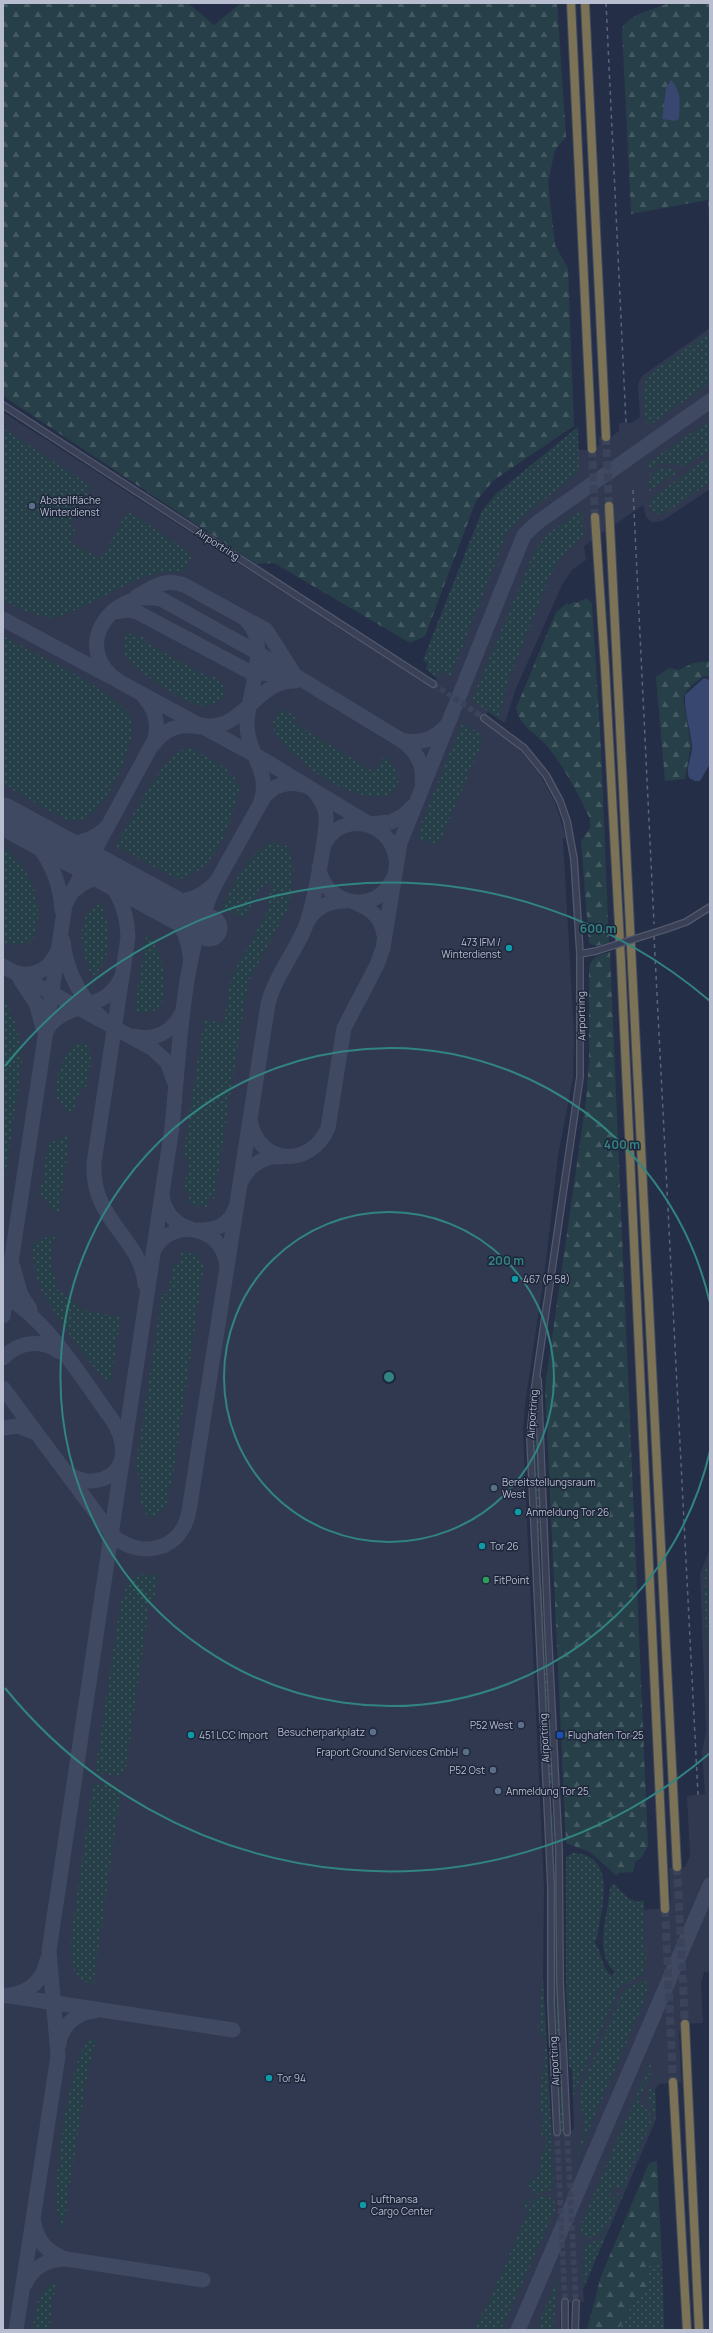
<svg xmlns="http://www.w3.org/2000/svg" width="713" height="2333" font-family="Manrope,sans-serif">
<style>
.airport{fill:#313950}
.grass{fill:url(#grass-dots)}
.forest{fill:url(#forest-firs)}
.water{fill:#37476f}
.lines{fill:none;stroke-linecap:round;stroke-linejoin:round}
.taxiway{stroke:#404962;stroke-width:15}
.runway{stroke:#404962;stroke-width:37}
.minor-tunnel{stroke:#3b435b;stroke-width:5.5;stroke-dasharray:5.5 3;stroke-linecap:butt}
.highway-tunnel{stroke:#3b435b;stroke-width:8;stroke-dasharray:8 4;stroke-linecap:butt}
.minor-casing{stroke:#53596d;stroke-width:8}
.highway-casing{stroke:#42495d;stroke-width:10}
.minor{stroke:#3a4156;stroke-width:5.5}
.highway{stroke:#7c7356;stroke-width:8}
.rail{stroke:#5c647d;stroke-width:1.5;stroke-dasharray:4 4;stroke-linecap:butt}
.minor-bridge-casing{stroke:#53596d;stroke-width:8;stroke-linecap:butt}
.minor-bridge{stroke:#3a4156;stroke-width:5.5}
.ring{fill:none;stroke:#318481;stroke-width:2}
.service-dot{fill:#5c6f8a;stroke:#1e263b;stroke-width:1.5}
.culture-dot{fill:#0f9aa8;stroke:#1e263b;stroke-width:1.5}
.leisure-dot{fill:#2e9e5b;stroke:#1e263b;stroke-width:1.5}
.transit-dot{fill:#1a4fb4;stroke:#1e263b;stroke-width:1.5}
.labels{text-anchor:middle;stroke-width:3;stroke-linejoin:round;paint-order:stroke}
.poi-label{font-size:10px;fill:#b8bdcf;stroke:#1e263b;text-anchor:start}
.street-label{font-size:10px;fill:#b8bdcf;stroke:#1e263b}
.centre{fill:#318481;stroke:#1e263b;stroke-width:2}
.ring-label{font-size:12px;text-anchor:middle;font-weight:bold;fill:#318481;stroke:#1e263b;stroke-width:3;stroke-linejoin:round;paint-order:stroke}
</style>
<defs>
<pattern id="grass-dots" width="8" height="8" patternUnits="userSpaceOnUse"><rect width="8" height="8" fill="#273f48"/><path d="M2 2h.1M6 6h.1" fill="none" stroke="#445961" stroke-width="1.8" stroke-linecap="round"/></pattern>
<pattern id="forest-firs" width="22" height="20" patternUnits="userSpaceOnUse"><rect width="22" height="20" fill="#273f48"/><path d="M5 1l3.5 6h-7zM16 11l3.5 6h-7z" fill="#445961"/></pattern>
</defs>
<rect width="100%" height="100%" fill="#252e47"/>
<!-- airport -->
<polygon class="airport" points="710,328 710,489 662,521 652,522 646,517 643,505 584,546 586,560 572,570 562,585 515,691 505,723 488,712 482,721 517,747 539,773 555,802 566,838 563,839 574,1034 573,1078 558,1156 545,1269 525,1405 523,1435 544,1887 543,1977 546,2041 552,2133 571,2132 574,2127 573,2097 639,1943 645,1941 644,1910 667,1908 671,1900 669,1868 685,1867 690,1856 687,1796 705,1794 702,1752 706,1731 700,1573 710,1549 710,1972 704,1972 701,1983 703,2023 683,2024 679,2032 681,2082 659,2084 655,2090 656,2119 583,2289 584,2302 564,2303 561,2308 560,2330 3,2330 3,412 431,687 437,678 426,669 428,663 423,660 482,511 497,493 578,427 578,450 592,450 599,445 599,437 611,437 619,431 619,423 631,423 640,417 638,384 642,376"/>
<!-- grass -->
<g class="grass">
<path d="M710,332v51l-63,44c-1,-17 -11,-39 4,-54z"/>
<polygon points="710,420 710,449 686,466 660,463 649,470 648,463"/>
<polygon points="578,427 579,472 521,518 507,534 451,676 441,671 437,678 426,669 428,663 423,660 482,511 497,493"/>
<path d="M3,428l86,57v6l-19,36 6,4 -6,11 31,17 25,-45 6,-1 56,39 4,5 -9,16c-40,-7 -75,26 -111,38 -6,2 -14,7 -20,7 -17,-2 -34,-10 -49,-17z"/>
<polygon points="710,456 710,482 665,513 657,514 651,510 648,501"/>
<polygon points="663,467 675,470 677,473 649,491 650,474"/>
<polygon points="581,510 583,536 561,557 550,576 508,681 499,719 472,700 535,550 549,533"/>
<path d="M126,633l21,5 -2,4 67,37 2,-3 11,12 -1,9c-5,4 -10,8 -17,9 -18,1 -70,-34 -81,-49 -5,-8 -3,-16 0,-24z"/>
<path d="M3,636c29,16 113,55 127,80 11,20 -20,82 -36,96 -6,5 -14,9 -22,9 -8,0 -58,-31 -69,-37z"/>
<path d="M283,709l14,9 -3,5 80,49 10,-17c16,15 23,32 -1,42 -43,0 -81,-31 -107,-62 -5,-11 -3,-19 7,-26z"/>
<polygon points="462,723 481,734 482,743 439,844 418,839 421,824"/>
<path d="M187,748l6,1 36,21 -2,3 8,4 -2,4 7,4c-7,33 -24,90 -63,94l-61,-33c13,-23 46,-92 71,-98z"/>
<path d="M272,842l15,4 6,12 1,16 -6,34 -40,74 -34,217 -6,-1 -1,9 -18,-3 1,-12 -6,-2 5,-31 -6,-2 21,-137 20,3 7,-46 36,-64 4,-30 -11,5 -16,31 -22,-12c11,-21 27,-57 50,-65z"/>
<path d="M3,845c26,23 44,58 31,93 -8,10 -20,6 -31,5z"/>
<path d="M101,903c9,22 13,55 -8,74 -12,-22 -21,-62 8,-74z"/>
<path d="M147,932c18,21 35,90 -13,80z"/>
<path d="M3,998c13,20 18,42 19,66l-19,128z"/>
<path d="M80,1042c19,4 8,32 6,46h-5l-5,13 -3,14 -6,-4 -12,-15c2,-19 6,-46 25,-54z"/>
<polygon points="70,1135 59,1213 51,1208 40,1194 48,1144"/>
<path d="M55,1234l-4,28 7,28 29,21 34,6 -10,64 -3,1c-11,-6 -64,-83 -69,-97 -5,-14 -6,-27 -6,-42z"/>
<polygon points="181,1252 199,1255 199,1263 204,1264 172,1484 170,1484 166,1506 154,1517 147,1516 140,1500 138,1471 135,1471 162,1294 168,1294 173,1264 179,1264"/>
<polygon points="536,1404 541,1541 538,1541 533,1430"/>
<polygon points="710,1558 705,1586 710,1587 710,1720 704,1575"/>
<polygon points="540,1562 553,1784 549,1784 539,1563"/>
<path d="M140,1574l18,1 -3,24 -5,3 -4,11 2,1 -22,154 -6,8 -25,-3 24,-160c3,-14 6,-33 21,-39z"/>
<path d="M93,1783c11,2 26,1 27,14l-27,189 -18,-11 -5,-30z"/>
<polygon points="553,1813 560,2045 558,2046 556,2044 551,1814"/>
<path d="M573,1853c47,2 27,59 24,86l-3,3c9,10 6,25 18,34l3,-4c-23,-20 -6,-59 -5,-84l4,-4 14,14 9,4 7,-2 2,63 -2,11 -24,13 -47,110 -1,-27 -3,-4 -3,-89v-120z"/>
<polygon points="543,1977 554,2180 551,2190 534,2195 525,2210 522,2209 523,2200 529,2201 534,2190 528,2187 531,2177 537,2178 543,2148 546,2147 546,2136 541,2137 543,2112 538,2111 546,2041 538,2030"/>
<path d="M642,1981l5,1 -2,3h3v7l-70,163c0,-12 6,-18 6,-28 1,-13 -6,-24 -4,-37l44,-101z"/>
<path d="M91,2039l5,1 -8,30 -25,159c-17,-23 6,-166 25,-189z"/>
<polygon points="559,2055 561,2057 564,2133 560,2133 557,2056"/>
<path d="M651,2062v10l-13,31 12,7 1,12 -28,67 -9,-2 -5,9 6,3 3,-6 2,3c-8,16 -14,50 -38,40l-1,-12z"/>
<path d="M650,2088l5,2 1,29 -73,170v-43l17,-7 7,-8 47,-108c3,-15 -10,-18 -4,-35z"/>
<polygon points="542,2195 554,2199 555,2210 507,2317 500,2330 473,2330 488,2304 531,2205 534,2199"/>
<polygon points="662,2262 664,2330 618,2330 631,2307 649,2285 646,2267"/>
<polygon points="558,2278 553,2330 536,2330 537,2328"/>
<path d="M56,2282l-7,48h-16c2,-17 4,-43 23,-48z"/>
</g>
<!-- forest -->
<g class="forest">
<polygon points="3,3 188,3 214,25 241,3 557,3 566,137 555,150 548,182 555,245 568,268 574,426 494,480 476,501 425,636 410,643 274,563 256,564 3,396"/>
<path d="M669,3h41v248l-2,-51 -77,14 -9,-185c6,-15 33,-20 47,-26z"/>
<path d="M587,598l5,5 9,146 8,194 -13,3 -7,-3 -8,-102 9,-13v-9c-12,-25 -25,-51 -43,-73 -10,-11 -29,-22 -31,-38l40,-96 11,-9 2,2 6,-4 1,2z"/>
<path d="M710,661v16l-6,-1c-9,7 -18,12 -21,23l8,46 -6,34 -20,2 -9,-104 13,-9 10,2 14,-7z"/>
<path d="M610,952l38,894 -7,12 -6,4 -2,10 -14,1 -2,3 -27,-24 -24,-9 -21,-456 41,-287 3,-38v-95c3,-11 10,-12 21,-15z"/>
<polygon points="657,2161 662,2262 646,2267 649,2285 631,2307 618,2330 587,2330 601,2276 649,2163"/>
</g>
<!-- water -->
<g class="water">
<path d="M671,80c11,11 9,25 8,39l-4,2 -13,-2 4,-31z"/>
<path d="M704,678l6,2v84l-10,17h-5l-6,-3c-4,-12 4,-22 3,-33 -2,-18 -8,-32 -7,-50z"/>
</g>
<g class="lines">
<!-- taxiway -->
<g class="taxiway">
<path d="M136,597c17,-10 30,-20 50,-11l80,44 27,42"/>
<polyline points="113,612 129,610 137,612 250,672 293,676"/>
<polyline points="3,619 109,676"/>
<path d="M247,621c24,21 0,75 0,104 0,28 24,47 14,76"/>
<path d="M201,725c41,9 55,-45 94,-44"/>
<path d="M401,740c17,4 32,1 44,-13"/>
<path d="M153,745c11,-16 27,-22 46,-18"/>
<path d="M412,807l-9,9 -12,6 -22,2 -105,-64 -144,-78c-51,-32 -10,-94 41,-83l97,54 143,87c14,10 24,23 21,42"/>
<path d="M7,818c33,21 53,53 55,93"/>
<path d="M44,838c22,9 44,7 62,-10"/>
<path d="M323,847c16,-38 68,-27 73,12"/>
<path d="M89,862c25,20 38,43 39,75l-34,226c-3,58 46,73 51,121"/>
<path d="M319,867c4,38 57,49 73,13"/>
<path d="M75,890c14,-14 32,-16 50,-8"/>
<path d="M160,901c24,2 41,-2 57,-20l47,-84c10,-12 23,-16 38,-12"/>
<path d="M160,901c17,15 27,31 30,54"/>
<path d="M356,903c15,6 26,15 28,32"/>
<path d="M308,921c8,-14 21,-20 37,-20"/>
<path d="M63,941c3,32 20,61 44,82"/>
<polyline points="3,966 153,1049 167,1062 174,1081"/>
<path d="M17,973c18,5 33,-5 40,-21"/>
<polyline points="20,979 36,1003 43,1028"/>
<path d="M46,1032c14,-31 60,-19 75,-54"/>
<path d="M134,1036c21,5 38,-4 48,-23"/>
<path d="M250,1120c8,45 60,49 78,8l16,-100 33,-63 6,-17 17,-105 124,-308 14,-13 172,-121"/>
<path d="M241,1182c7,-16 23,-27 41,-25"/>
<path d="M162,1196c3,17 13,28 29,33"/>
<path d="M198,1230c17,1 31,-5 37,-21"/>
<path d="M153,1252c16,-35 68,-27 73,10"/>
<polyline points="13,1267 21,1295 30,1309"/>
<path d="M3,1296c42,19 82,87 110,125 6,10 11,24 9,36 -5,25 -36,30 -53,17"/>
<path d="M3,1316l62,-411 90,-166c4,-16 0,-30 -11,-42"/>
<path d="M3,1358c16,-17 39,-19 57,-6"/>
<path d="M3,1388l111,149c30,23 68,12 75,-26l79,-507c7,-27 25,-49 36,-74 9,-19 23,-95 22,-115 -1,-10 -6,-17 -12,-24"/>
<polyline points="3,1428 18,1426 36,1433"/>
<polyline points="3,1995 233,2030"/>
<path d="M11,1995c19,-3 33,-16 36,-35"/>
<path d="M59,2044c2,-18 18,-32 36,-33"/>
<path d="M34,2223c3,19 14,30 32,36l137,21"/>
<path d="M25,2284c8,-17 23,-25 41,-25"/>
<path d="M16,2330l42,-274 -9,-105 123,-824c8,-78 9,-176 45,-246"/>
<polyline points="518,2330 710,1885"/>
</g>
<!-- runway -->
<polyline class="runway" points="3,816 209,928"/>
<!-- minor-tunnel -->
<g class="minor-tunnel">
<polyline points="433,684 484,718"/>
<polyline points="557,2132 565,2302"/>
<polyline points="567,2132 576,2303"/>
</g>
<!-- highway-tunnel -->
<g class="highway-tunnel">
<polyline points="606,437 609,506"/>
<polyline points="592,449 595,517"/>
<polyline points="677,1867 685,2024"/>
<polyline points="665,1909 673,2082"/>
</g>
<!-- minor casing -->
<g class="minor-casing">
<g id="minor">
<polyline points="3,405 433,684"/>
<polyline points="484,718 524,748 546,775 560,801 567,821 574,859 580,954 580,1077 535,1386 530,1437 551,1886 551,2003 557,2132"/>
<polyline points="666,929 686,922 710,907"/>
<polyline points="580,954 596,951"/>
<polyline points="538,1380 548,1629 559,1850 560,1981 567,2132"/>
<polyline points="565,2330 565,2302"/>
<polyline points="575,2330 576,2303"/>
</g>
</g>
<!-- highway casing -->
<g class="highway-casing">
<g id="highway">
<polyline points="571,3 592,449"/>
<polyline points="585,3 606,437"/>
<polyline points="609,506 677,1867"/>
<polyline points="595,517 605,667 621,962 665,1909"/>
<polyline points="685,2024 699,2330"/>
<polyline points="673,2082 687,2330"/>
</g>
</g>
<!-- minor -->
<use href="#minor" class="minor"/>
<!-- highway -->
<use href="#highway" class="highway"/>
<!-- rail -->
<g class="rail">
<polyline points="606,3 626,423"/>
<polyline points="633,490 654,924"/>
<polyline points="654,936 698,1795"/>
<polyline points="710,1979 710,1983"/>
</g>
<!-- minor-bridge casing -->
<g class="minor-bridge-casing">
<polyline id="minor-bridge" points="596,951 666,929"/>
</g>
<!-- minor-bridge -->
<use href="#minor-bridge" class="minor-bridge"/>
</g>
<!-- distance rings -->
<g class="ring">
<circle cx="389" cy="1377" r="165"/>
<path d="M710 1451A329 329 0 1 1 710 1303"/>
<path d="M710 1753A494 494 0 0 1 5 1688M5 1066A494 494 0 0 1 710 1001"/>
</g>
<!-- markers -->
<g class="service-dot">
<circle cx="32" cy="506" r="4"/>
<circle cx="494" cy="1488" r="4"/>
<circle cx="521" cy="1725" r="4"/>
<circle cx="373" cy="1732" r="4"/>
<circle cx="466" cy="1752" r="4"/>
<circle cx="493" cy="1770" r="4"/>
<circle cx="498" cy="1791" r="4"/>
</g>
<g class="culture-dot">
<circle cx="509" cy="948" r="4"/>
<circle cx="515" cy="1279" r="4"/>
<circle cx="518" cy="1512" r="4"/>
<circle cx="482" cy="1546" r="4"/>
<circle cx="191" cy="1735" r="4"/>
<circle cx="269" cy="2078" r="4"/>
<circle cx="363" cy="2205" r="4"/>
</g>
<circle class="leisure-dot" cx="486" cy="1580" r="4"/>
<rect class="transit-dot" x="556" y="1731" width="8" height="8" rx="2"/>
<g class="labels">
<!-- poi labels -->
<g class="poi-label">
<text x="40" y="504">Abstellfläche<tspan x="40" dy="12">Winterdienst</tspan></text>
<text x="501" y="946" text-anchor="end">473 IFM /<tspan x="501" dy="12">Winterdienst</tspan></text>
<text x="523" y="1283">467 (P 58)</text>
<text x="502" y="1486">Bereitstellungsraum<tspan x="502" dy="12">West</tspan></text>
<text x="526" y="1516">Anmeldung Tor 26</text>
<text x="490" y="1550">Tor 26</text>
<text x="494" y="1584">FitPoint</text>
<text x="513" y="1729" text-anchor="end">P52 West</text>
<text x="365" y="1736" text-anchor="end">Besucherparkplatz</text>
<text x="199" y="1739">451 LCC Import</text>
<text x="568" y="1739">Flughafen Tor 25</text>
<text x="458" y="1756" text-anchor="end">Fraport Ground Services GmbH</text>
<text x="485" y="1774" text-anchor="end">P52 Ost</text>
<text x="506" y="1795">Anmeldung Tor 25</text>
<text x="277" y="2082">Tor 94</text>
<text x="371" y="2203">Lufthansa<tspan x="371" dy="12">Cargo Center</tspan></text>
</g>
<!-- street labels -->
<g class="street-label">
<text transform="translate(218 544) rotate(33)" y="4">Airportring</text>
<text transform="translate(581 1016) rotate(-91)" y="4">Airportring</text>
<text transform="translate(532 1414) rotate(-86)" y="4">Airportring</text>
<text transform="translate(544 1738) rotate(-93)" y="4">Airportring</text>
<text transform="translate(554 2061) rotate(-93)" y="4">Airportring</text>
</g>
</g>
<circle cx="389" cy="1377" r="6" class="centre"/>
<g class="ring-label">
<text x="598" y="933">600 m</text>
<text x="622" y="1149">400 m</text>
<text x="506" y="1265">200 m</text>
</g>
<!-- border -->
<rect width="713" height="2333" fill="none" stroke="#b8bdcf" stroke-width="8"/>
</svg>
